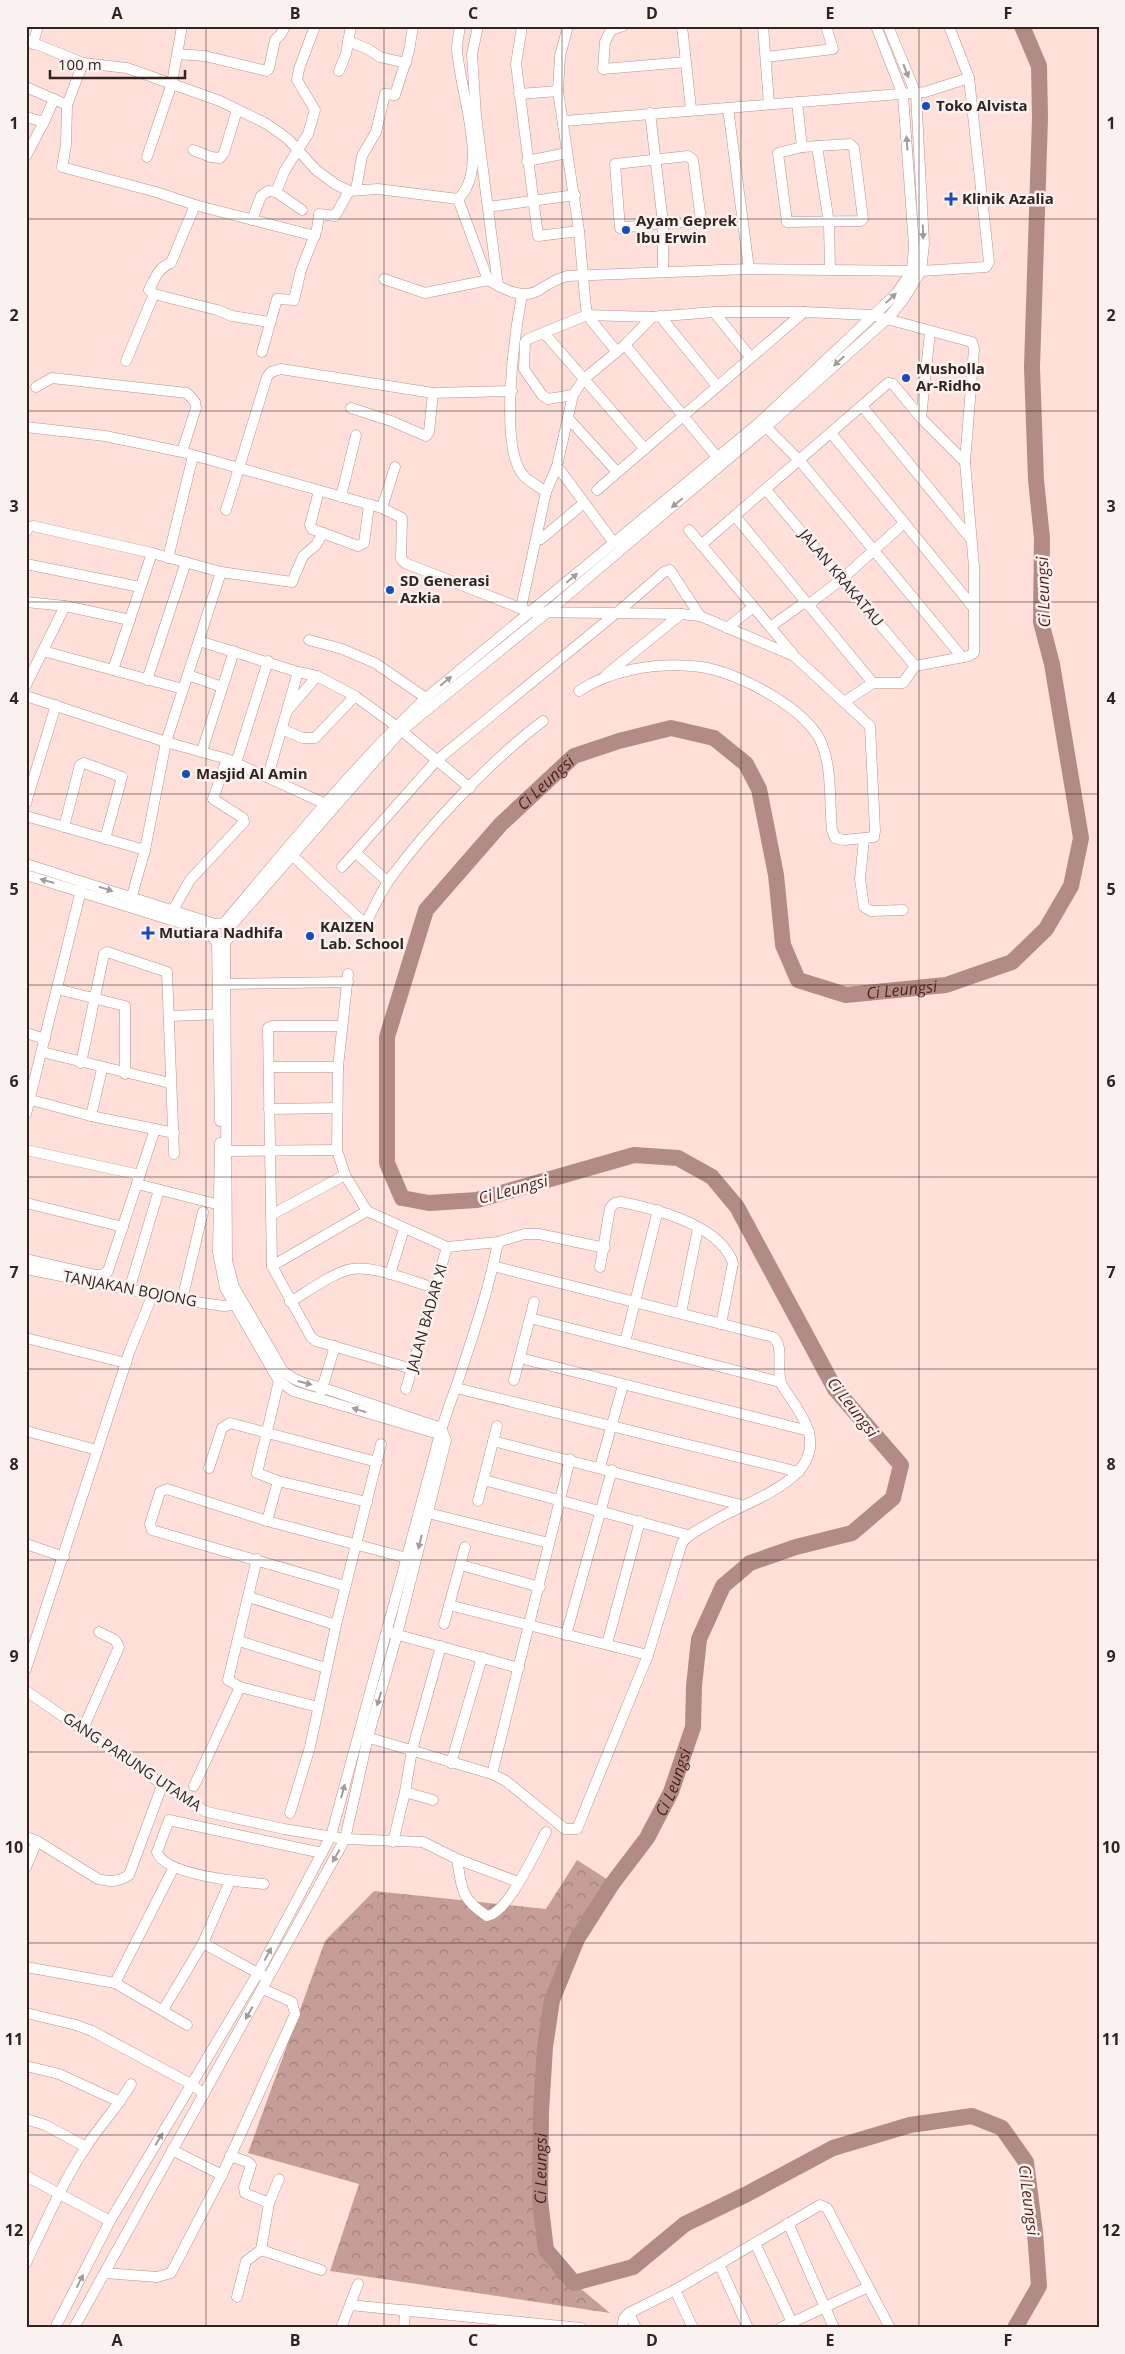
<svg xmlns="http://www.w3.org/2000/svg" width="1125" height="2354" font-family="'Open Sans',sans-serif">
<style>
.forest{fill:url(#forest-crowns)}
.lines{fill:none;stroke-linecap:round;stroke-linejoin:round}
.river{stroke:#b28b85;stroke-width:16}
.street-casing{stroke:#b8948e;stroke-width:11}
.street{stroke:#fff;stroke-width:10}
.oneway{fill:#a29c9b}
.grid{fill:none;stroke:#312320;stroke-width:1;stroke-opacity:0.55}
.poi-dot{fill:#1a4cb9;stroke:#faf2f1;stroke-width:2}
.labels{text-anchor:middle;stroke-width:5;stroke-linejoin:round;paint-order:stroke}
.poi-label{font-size:15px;font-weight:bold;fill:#312320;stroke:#faf2f1;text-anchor:start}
.street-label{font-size:15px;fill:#312320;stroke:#faf2f1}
.water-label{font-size:16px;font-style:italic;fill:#521e18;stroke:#faf2f1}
.neatline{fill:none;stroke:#312320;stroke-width:2}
.grid-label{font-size:16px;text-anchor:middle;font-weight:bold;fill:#312320}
</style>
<defs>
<pattern id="forest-crowns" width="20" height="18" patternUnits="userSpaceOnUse" patternTransform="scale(1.25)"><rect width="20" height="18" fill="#c69e97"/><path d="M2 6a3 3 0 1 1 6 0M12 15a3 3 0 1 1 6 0" fill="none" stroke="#a1807b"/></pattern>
</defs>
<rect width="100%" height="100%" fill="#fedfd9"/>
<!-- forest -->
<polygon class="forest" points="577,1860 613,1883 577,1939 552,2000 544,2061 540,2145 540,2200 546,2250 574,2283 610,2313 330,2271 359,2184 248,2153 325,1941 374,1891 546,1909"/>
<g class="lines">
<!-- river -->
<path class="river" id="s1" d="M1015,2328l24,-42 -4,-54 -9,-70 -24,-34 -30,-12 -62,9 -77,23 -86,46 -62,30 -52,43 -59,16 -28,-33 -6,-50 1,-88 4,-65 7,-47 25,-61 35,-55 35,-46 24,-46 22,-65 1,-41 5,-47 24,-53 27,-23 46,-16 56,-14 41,-35 8,-33 -66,-76 -98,-182 -25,-30 -34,-19 -44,-3 -157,45 -48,3 -27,-5 -15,-35v-126l39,-127 75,-86 73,-68 45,-15 52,-13 43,10 32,26 13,25 17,86 7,70 15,35 48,15 100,-10 66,-23 34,-33 25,-43 10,-48 -29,-174 -11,-42 1,-84 -6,-58 -4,-113 8,-249 -1,-52 -17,-40"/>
<!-- street casing -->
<g class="street-casing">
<g id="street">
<path d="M460,26c-1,8 -3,16 -3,23 2,41 34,120 1,150l30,81c15,9 35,20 51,10 10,-6 16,-11 28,-14l182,-7 172,2 65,-4 3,-5 -20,-184"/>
<polyline points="478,26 472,54 476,116 498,286"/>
<polyline points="522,26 516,64 538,236 579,231"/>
<polyline points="568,26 560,56 558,91 579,231 585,298 587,315 617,352"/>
<polyline points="623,26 611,30 605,42 603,69 686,62"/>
<polyline points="682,26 691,109"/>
<polyline points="763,26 769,104"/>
<polyline points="26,40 83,63 127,68 220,101 267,124 288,139 316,170 335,184 349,191 378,189 458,199"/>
<polyline points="348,41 368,49 380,57 406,63"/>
<polyline points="33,44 38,26"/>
<polyline points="177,54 205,56 267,71 269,68 275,40 281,34 285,26"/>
<polyline points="766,57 833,49 826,26"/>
<polyline points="83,63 67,105 66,145 62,167 156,192 195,205"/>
<polyline points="339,71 346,54 351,26"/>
<polyline points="26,87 67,105"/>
<polyline points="519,94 558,91"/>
<polyline points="797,102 802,147"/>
<polyline points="728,108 749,269"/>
<polyline points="650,113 663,223 663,271"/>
<polyline points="26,117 44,122 54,99"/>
<polyline points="564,121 925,92 969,78 949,26"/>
<polygon points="850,144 854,148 863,219 860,221 787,222 778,153 802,147"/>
<polyline points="817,146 829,223 830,269"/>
<polyline points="193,150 211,157 220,158 224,153 237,110"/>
<polyline points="26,156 44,122"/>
<polygon points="688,156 693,160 701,220 698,222 663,223 620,228 615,164"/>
<polyline points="147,157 172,83 182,26"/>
<polyline points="527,161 567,153"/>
<polyline points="356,190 362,156 376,132 385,94 395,95 409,51 413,26"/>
<polyline points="488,207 575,195"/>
<polyline points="302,210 276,192 285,170 308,134 315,110 297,80 299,69 315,26"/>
<polyline points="252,220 261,196 268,191 276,192"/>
<polyline points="384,279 425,293 488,280"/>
<path d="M522,295c-7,36 -24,154 2,181 6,6 15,11 22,16"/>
<polyline points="714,312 751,358"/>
<polyline points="660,316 717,386"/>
<path d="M269,322l-37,-6 -15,-6 -63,-16 -5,-4c6,-12 9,-22 22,-27l24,-58 120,31"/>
<polyline points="545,334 645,449"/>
<polyline points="625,345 721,462"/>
<polyline points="262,352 277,299 294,300 301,270 317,229 319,214 335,216 349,191"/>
<polyline points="126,361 154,294"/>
<polyline points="36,387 52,378 187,393 195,402 196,408 182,452"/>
<polyline points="433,393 512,391"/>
<polyline points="573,395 548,399 542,395 524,369 525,342 528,339 587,315 652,317 714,312 804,312 872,315 972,342 974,349 965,462 974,567 974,653 969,656 915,666 903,683 873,683 844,702"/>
<polyline points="862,406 970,538"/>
<polyline points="568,418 617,472"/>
<polyline points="921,418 930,332"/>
<polyline points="761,422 800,461 962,657"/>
<path d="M26,427l79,9 77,16 200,56 20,10 -1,41 4,4 125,49 151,2 19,2 94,40 76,70 5,105 -1,6 -30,3 -9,-2 -3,-8c-3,-29 1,-68 -14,-94 -21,-33 -88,-68 -126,-70 -38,-3 -82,4 -113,25"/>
<polyline points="831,433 973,607"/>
<polyline points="557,466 614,543"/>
<polyline points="597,490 804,312"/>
<polyline points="766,490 915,666"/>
<polyline points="319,491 310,525 312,529 358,546 364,543 369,505"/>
<polyline points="341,497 356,435"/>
<polyline points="382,508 395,467"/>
<polyline points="226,510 267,377 271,372 281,369 433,393 429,432 426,436 391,421 351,408"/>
<polyline points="735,516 873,683"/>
<polyline points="689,530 792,653"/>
<polyline points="26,532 29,527 33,526 152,553 221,572 292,582 303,556 316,545 323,533"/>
<polyline points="541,539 584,503"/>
<polyline points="701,545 888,383 893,384 921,418 965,462"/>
<polyline points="168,558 193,456"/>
<polyline points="26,564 140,587"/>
<polyline points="26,602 65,606 130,620"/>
<polyline points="808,605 842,579 904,523"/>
<polyline points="521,608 546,492 557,466 573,395 584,379 625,345 652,317"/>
<polyline points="770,627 805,602"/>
<polyline points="727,628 753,607"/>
<polyline points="309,640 342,649 375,663 426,698"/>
<polyline points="199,641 298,672 317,676 355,696 396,726 470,788"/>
<polyline points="43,651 183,689"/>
<polyline points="113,670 152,553"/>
<polyline points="188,675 222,687"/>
<polyline points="606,675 681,614"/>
<polyline points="147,680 186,562"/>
<polyline points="26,685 65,606"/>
<polyline points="26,696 166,742 227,759 330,806"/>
<polyline points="288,710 317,676"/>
<polyline points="281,729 303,738 315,738 355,696"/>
<polyline points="202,751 234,651"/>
<polyline points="236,763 268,661"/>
<polyline points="268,776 298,672"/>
<polyline points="26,803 56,705"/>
<polyline points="26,816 145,850"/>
<polyline points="64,827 80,765 84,763 122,777 105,839"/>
<polyline points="864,839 860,879 864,907 871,911 903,910"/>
<polyline points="356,853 388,882"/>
<path d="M292,855l73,69c8,-14 15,-30 24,-44 39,-53 101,-119 154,-159"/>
<polyline points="26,864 215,924"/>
<polyline points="342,867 436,761 626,605 664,572 670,570 700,616"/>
<polyline points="26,875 210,932"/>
<polyline points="129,906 145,850 166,742 221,572"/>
<polyline points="173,910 190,880 244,822 243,818 213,799 227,759"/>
<path d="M224,923c65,-77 129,-156 202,-225l334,-276 136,-128 16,-23 2,-25 -11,-151 -27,-69"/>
<polyline points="230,927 401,731 545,614 766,427 888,318 903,300 921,271 924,244 916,94 888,26"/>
<path d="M217,942h8l6,-6 -1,-9 -6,-4 -9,1c-6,7 -5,13 2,18l3,179"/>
<polyline points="348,974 338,1067 337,1150 345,1175 367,1211 447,1247 498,1242 524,1234 539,1234 605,1248"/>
<polyline points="225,984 348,982"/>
<polyline points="57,989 125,1006 125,1074"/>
<polyline points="169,1016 225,1014"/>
<polyline points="342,1026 272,1026 268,1028 272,1266 311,1337 316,1341 412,1369"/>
<polyline points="26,1033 45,1039"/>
<polyline points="42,1052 170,1083"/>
<polyline points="81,1063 104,954 107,952 167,972 174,1154"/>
<polyline points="269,1067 338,1067"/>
<polyline points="31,1100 91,1116 155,1129"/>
<polyline points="269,1109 336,1108"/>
<polyline points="26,1114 83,882"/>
<polyline points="91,1116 102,1069"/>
<polyline points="220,1143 218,1252 225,1288 279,1381 293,1391 432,1432"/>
<polyline points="26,1150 140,1175"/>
<polyline points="222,1151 337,1150"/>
<polyline points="137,1184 224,1206"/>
<polyline points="26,1203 123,1227"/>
<polyline points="271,1215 345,1175"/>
<polyline points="26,1259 96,1275 102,1275 108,1271 155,1129 174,1133"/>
<polyline points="272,1266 367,1211"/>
<path d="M600,1267l10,-59 5,-5 6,-1c35,7 99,23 112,61l-12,61"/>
<polyline points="26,1269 182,1300 224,1306 234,1305 238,1302"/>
<polyline points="390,1274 404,1229"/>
<polyline points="130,1287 159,1190"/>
<polyline points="182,1300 203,1212"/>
<path d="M290,1302c17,-10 44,-30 62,-33 22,-4 61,13 83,19"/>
<polyline points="681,1313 698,1228"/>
<polyline points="530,1318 780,1382"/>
<polyline points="26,1338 126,1363"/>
<polyline points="625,1342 658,1210"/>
<polyline points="520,1358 809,1431"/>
<polyline points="514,1380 534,1302"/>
<polyline points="279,1381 257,1473 278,1481 367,1502"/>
<polyline points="456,1388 799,1472"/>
<polyline points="406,1389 447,1247"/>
<polyline points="321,1392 335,1346"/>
<polyline points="26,1431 97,1450"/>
<polyline points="493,1441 741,1505"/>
<polyline points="600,1467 623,1385"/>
<polyline points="209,1468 222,1428 230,1423 377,1462"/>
<polyline points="484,1480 688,1535"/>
<polyline points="478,1501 497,1426"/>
<polyline points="428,1513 549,1543"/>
<polyline points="267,1521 278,1481"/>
<polyline points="26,1544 64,1557"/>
<polyline points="257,1559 228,1680 240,1687 318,1707"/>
<polyline points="461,1565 540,1587"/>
<polyline points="345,1586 152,1530 150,1524 160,1492 167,1489 267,1521 411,1559"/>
<polyline points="249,1597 336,1625"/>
<polyline points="449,1605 648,1655"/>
<polyline points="444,1624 465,1547"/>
<polyline points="391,1633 519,1668"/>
<polyline points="566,1635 612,1470"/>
<polyline points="239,1641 326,1668"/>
<polyline points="607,1644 640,1521"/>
<polyline points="26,1669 130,1350 153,1294"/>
<path d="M26,1691l161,110 20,11 77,17 61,10 78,3 34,17c5,30 3,39 30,57 21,-3 48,-64 59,-84"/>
<polyline points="83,1729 119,1647 115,1640 99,1632"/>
<path d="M363,1736l129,38 14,7 59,48h12l71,-174 34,-112c7,-10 18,-14 28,-20 33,-21 115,-42 98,-93 -5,-16 -16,-29 -25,-43 -9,-13 3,-40 -10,-50l-280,-71"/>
<polyline points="451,1763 482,1657"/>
<polyline points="492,1774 570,1459"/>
<polyline points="194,1786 240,1687"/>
<polyline points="405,1792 433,1800"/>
<polyline points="290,1813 310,1747 336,1625 381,1444"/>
<path d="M26,1837l11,4 61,38c12,3 20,3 31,-4l34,-92"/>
<polyline points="393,1842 405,1792 412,1750 441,1646"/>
<polyline points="457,1859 518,1882"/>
<polyline points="26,1867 37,1841"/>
<path d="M264,1884c-22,-2 -100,-9 -107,-32l12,-32 153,33"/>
<polyline points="203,1943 263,1976"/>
<polyline points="26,1967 115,1983 187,2025"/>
<polyline points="115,1983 174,1867"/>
<polyline points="163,2010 203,1943 230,1881"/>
<polyline points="26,2013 76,2025 92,2031 191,2084 204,2094"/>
<polyline points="26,2066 59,2074 120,2102"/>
<polyline points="26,2119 45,2125 86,2147"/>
<polyline points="172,2150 222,2175"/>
<polyline points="230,2156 248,2162 251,2165 244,2187 245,2193 269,2203 261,2250 246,2261 237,2297"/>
<polyline points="26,2176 110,2221"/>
<polyline points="269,2203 279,2179"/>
<polyline points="788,2223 834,2328"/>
<polyline points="755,2243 794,2327"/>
<polyline points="261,2250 321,2270"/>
<path d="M26,2263c19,-39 36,-80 60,-116 14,-22 32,-40 45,-63"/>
<polyline points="719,2264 748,2328"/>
<polyline points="105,2273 157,2277 171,2273 222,2175 295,2014 292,2002 263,1989"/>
<polyline points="675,2290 693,2328"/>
<polyline points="350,2305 581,2328"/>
<polyline points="629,2313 636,2328"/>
<path d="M57,2324l53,-103 148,-248 73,-137 104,-383c5,-23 13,-44 21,-66 16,-48 33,-97 42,-145"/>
<path d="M75,2326l270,-487 23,-102 29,-102 49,-195 -5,-12c-36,-12 -72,-25 -109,-37 -17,-6 -35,-7 -49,-20l-49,-84 -7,-26 -2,-319"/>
<polyline points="341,2328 358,2284"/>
<polyline points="404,2328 405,2310"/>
<polyline points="622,2328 624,2318 629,2313 675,2290 820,2205 827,2208 890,2328"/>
<polyline points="780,2328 868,2287"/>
</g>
</g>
<!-- street -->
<use href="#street" class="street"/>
</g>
<!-- one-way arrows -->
<defs><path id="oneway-solid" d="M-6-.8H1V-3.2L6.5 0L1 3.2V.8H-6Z" transform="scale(1.25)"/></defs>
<g class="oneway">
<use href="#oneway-solid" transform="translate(906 71) rotate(68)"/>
<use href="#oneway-solid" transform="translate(907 143) rotate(-94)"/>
<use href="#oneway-solid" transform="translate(923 232) rotate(88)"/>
<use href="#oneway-solid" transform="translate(891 298) rotate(-43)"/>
<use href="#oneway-solid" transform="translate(839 361) rotate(138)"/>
<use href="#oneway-solid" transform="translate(677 503) rotate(140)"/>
<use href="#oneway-solid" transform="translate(572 578) rotate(-40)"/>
<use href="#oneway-solid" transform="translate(446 681) rotate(-39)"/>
<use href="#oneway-solid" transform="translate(47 881) rotate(-164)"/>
<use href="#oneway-solid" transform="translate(106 889) rotate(18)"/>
<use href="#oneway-solid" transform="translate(305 1383) rotate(15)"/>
<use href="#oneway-solid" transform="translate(359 1410) rotate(-163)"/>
<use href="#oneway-solid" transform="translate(420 1542) rotate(104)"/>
<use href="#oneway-solid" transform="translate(379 1699) rotate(106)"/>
<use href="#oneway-solid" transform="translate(343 1791) rotate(-75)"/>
<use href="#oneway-solid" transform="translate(336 1856) rotate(119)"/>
<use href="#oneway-solid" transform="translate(268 1954) rotate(-62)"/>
<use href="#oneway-solid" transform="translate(249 2013) rotate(119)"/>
<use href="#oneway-solid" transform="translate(159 2139) rotate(-60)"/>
<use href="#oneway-solid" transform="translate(80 2281) rotate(-63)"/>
</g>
<!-- grid -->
<path class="grid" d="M206,26v2302M384,26v2302M562,26v2302M741,26v2302M919,26v2302M26,219h1073M26,411h1073M26,602h1073M26,794h1073M26,985h1073M26,1177h1073M26,1369h1073M26,1560h1073M26,1752h1073M26,1943h1073M26,2135h1073"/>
<!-- markers -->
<g class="poi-dot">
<circle cx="926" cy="106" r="5"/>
<path d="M948.5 191.5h5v5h5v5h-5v5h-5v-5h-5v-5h5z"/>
<circle cx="626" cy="230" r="5"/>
<circle cx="906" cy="378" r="5"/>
<circle cx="390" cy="590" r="5"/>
<circle cx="186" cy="774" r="5"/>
<path d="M145.5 925.5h5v5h5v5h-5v5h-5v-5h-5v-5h5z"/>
<circle cx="310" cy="936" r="5"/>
</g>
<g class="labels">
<!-- poi labels -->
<g class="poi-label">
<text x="936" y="111">Toko Alvista</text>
<text x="962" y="204">Klinik Azalia</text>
<text x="636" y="226">Ayam Geprek<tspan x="636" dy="17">Ibu Erwin</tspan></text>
<text x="916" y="374">Musholla<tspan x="916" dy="17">Ar-Ridho</tspan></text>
<text x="400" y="586">SD Generasi<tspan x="400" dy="17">Azkia</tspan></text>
<text x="196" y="779">Masjid Al Amin</text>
<text x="320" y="932">KAIZEN<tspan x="320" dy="17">Lab. School</tspan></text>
<text x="159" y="938">Mutiara Nadhifa</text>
</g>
<!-- street labels -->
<g class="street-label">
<text transform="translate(841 578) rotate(50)" y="5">JALAN KRAKATAU</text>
<text transform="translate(130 1289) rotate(11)" y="5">TANJAKAN BOJONG</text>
<text transform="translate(427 1318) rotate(-74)" y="5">JALAN BADAR XI</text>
<text transform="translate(132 1762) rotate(34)" y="5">GANG PARUNG UTAMA</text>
</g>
<!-- water labels -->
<g class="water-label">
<text transform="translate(1043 592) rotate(-92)" y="6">Ci Leungsi</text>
<text dy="6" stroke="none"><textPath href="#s1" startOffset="2805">Ci Leungsi</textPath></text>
<text dy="6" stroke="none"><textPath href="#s1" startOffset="3361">Ci Leungsi</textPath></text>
<text transform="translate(513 1189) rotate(-15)" y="6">Ci Leungsi</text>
<text transform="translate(853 1407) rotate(52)" y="6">Ci Leungsi</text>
<text dy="6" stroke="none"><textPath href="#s1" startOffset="1230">Ci Leungsi</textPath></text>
<text dy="6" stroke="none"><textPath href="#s1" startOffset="810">Ci Leungsi</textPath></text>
<text transform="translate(1029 2200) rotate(83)" y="6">Ci Leungsi</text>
</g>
</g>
<!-- border -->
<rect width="1125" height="2354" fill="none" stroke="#faf2f1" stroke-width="55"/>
<!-- scale -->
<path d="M50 70v8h135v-8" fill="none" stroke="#312320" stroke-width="2.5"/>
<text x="58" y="70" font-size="15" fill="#312320" stroke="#faf2f1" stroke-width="4" paint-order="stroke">100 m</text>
<rect x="28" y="28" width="1070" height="2298" class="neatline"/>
<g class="grid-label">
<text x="117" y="19">A</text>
<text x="295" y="19">B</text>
<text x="473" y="19">C</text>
<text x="652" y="19">D</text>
<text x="830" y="19">E</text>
<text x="1008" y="19">F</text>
<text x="14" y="129">1</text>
<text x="1111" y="129">1</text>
<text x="14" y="321">2</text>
<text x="1111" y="321">2</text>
<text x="14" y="512">3</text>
<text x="1111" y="512">3</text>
<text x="14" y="704">4</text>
<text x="1111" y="704">4</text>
<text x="14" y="895">5</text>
<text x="1111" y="895">5</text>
<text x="14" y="1087">6</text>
<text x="1111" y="1087">6</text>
<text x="14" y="1278">7</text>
<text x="1111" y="1278">7</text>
<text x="14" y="1470">8</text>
<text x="1111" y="1470">8</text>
<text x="14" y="1662">9</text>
<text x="1111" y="1662">9</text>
<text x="14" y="1853">10</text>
<text x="1111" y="1853">10</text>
<text x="14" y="2045">11</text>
<text x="1111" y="2045">11</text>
<text x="14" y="2236">12</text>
<text x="1111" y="2236">12</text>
<text x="117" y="2346">A</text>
<text x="295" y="2346">B</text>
<text x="473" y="2346">C</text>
<text x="652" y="2346">D</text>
<text x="830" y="2346">E</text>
<text x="1008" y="2346">F</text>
</g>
</svg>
